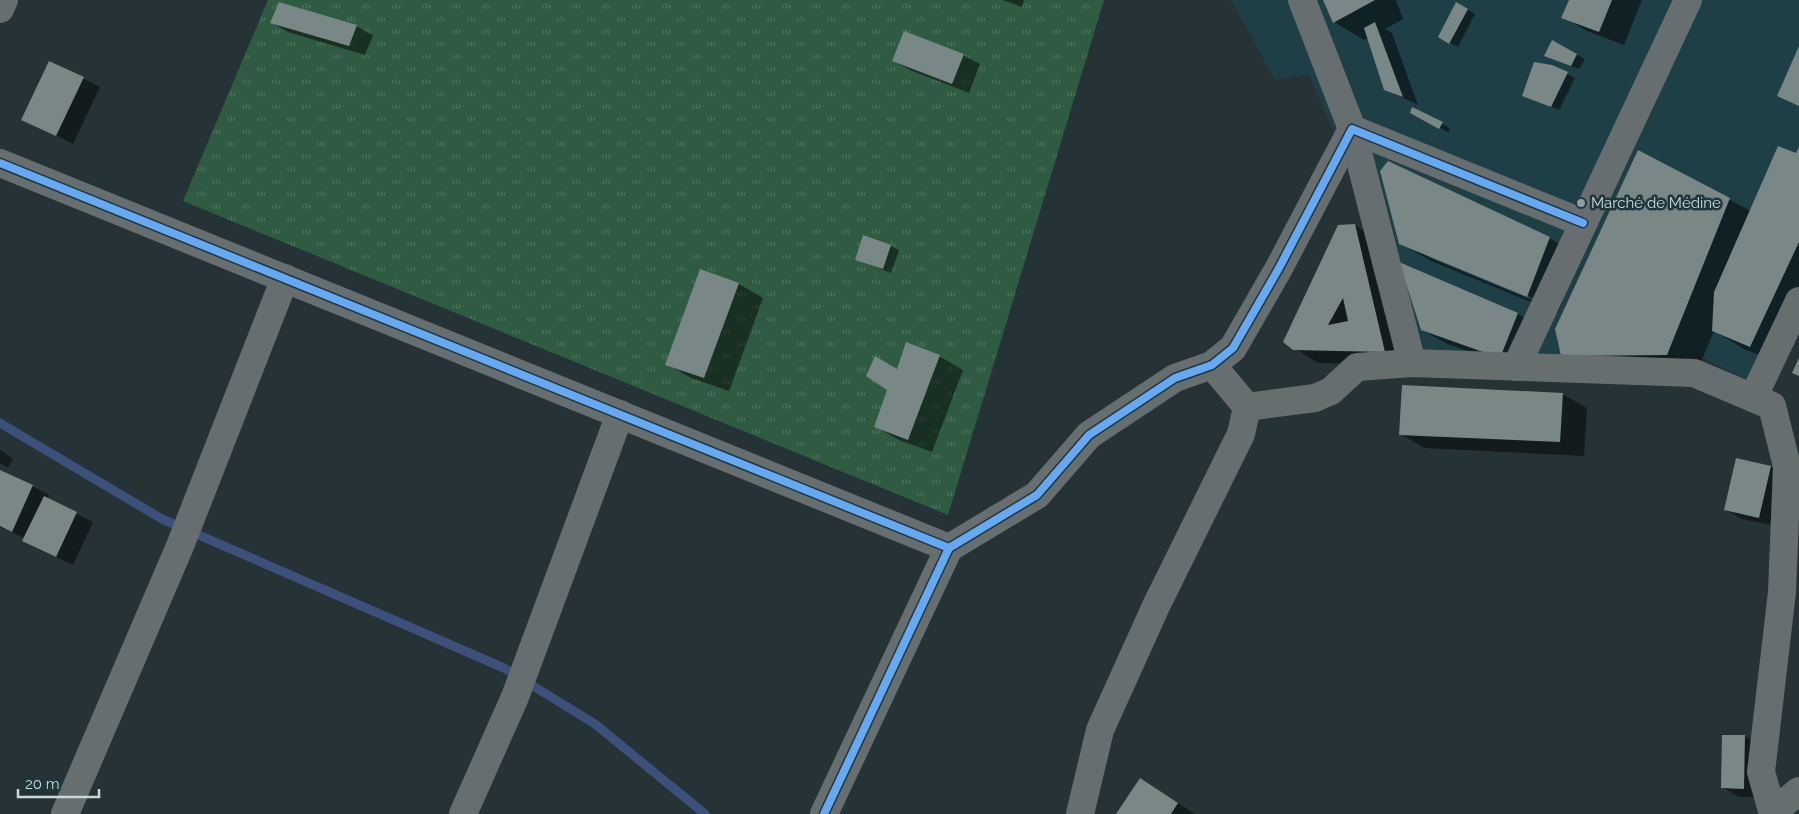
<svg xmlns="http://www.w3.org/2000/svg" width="1799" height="814" font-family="Raleway,sans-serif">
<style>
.built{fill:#1f3f46}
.park{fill:url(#park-tufts)}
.shadow{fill:#0007;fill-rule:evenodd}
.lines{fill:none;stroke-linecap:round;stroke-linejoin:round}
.stream{stroke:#3d4f7b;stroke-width:9}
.building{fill:#7a8787;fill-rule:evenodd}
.minor{stroke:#676e70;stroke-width:28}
.cycleway-casing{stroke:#1f373c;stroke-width:11}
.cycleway{stroke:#66a8f1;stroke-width:8}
.poi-dot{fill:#909ea1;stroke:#1f373c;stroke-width:2}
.labels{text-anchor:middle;stroke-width:5;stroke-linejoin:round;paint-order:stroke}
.poi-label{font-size:15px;fill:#c9d7da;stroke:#1f373c;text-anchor:start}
</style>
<defs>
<pattern id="park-tufts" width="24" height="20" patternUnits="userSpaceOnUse" patternTransform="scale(1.25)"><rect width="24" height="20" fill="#2e5b42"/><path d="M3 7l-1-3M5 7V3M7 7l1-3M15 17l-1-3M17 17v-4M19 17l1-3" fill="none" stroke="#4b725d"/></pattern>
</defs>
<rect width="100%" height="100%" fill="#253336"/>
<!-- built -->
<polygon class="built" points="1231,0 1799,0 1799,325 1769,390 1695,354 1539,361 1427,354 1309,74 1275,80"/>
<!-- park -->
<polygon class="park" points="268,0 1104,0 948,515 183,201"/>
<!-- shadow -->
<g class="shadow">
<polygon points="1002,0 1024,0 1022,7"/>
<polygon points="1325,0 1396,0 1403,19 1385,29 1392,33 1418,105 1385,89 1369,38 1364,40 1334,22"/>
<polygon points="1570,0 1642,0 1624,45 1587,31 1563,17"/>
<polygon points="1457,4 1475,14 1458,47 1439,37"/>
<polygon points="271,22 356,26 373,35 365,55 288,32"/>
<polygon points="1552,42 1585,59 1579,69 1546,56"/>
<polygon points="963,55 980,64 969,93 910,70 894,61"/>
<polygon points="1552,66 1575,78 1559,110 1524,95"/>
<polygon points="83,78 100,87 73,144 23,119"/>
<polygon points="1413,109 1450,128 1448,132 1419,117"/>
<polygon points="1799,150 1799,326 1781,364 1744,349 1714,331 1697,372 1562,355 1639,152 1751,211"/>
<polygon points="1354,225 1379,239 1408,365 1318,363 1294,348"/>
<path d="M1549,238l31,18 -22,57 -127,-52 -31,-18zM1428,255l105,43 -1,2 -104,-43z"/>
<polygon points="891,246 899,250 891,273 856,259"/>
<polygon points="1401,264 1518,314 1542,328 1524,370 1447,344 1422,330"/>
<polygon points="701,271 739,284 763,298 729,391 691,378 667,364"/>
<polygon points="939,356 963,370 932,452 899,440 875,426 898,371"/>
<polygon points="1562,394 1587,408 1584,456 1424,448 1400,434"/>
<polygon points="0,450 13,459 8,468 0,463"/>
<polygon points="1736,460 1771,467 1787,477 1776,526 1742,519 1725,509"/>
<polygon points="0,472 32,486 49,495 47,499 93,522 73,565 40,550 24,541 25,538 0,527"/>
<polygon points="1745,736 1761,746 1760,797 1739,797 1722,787"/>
<polygon points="1140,780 1164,794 1195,814 1118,814"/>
</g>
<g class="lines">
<!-- stream -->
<polyline class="stream" points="0,423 162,519 504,668 595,724 705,814"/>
</g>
<!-- building -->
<g class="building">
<polygon points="1323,0 1375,0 1333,23"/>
<polygon points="1569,0 1612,0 1599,32 1561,18"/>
<polygon points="279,2 357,25 349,46 270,23"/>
<polygon points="1456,2 1468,9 1449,44 1438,37"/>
<polygon points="1375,22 1403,97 1384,90 1364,28"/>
<polygon points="904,31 964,54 952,84 892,61"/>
<polygon points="1552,40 1577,54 1571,66 1544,56"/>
<polygon points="1799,46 1799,106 1777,96"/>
<polygon points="49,61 84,77 56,136 21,120"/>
<polygon points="1534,62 1552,65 1568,72 1551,107 1522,96"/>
<polygon points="1412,107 1443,122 1439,129 1410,113"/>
<polygon points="1778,146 1796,153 1799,147 1799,242 1750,347 1712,331 1714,292"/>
<polygon points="1638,150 1730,198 1667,355 1561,356 1555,329"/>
<polygon points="1388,161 1550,237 1527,297 1399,244 1380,171"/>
<path d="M1355,224l30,128 -92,-2 -10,-8 55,-117zM1343,298l5,23 -20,4z"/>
<polygon points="863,235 891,245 883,269 855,260"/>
<polygon points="1399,262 1518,313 1500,358 1421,330"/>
<polygon points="700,269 739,283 704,378 665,365"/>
<polygon points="906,342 940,355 908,440 874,427 887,390 866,376 875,356 897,369"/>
<polygon points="1799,358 1799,376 1792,373"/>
<polygon points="1402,385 1563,393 1560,442 1399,435"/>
<polygon points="1736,458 1771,466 1759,518 1724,510"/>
<polygon points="0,470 33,485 12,532 0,526"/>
<polygon points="44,496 77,512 56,557 22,541"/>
<polygon points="1722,735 1745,735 1744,789 1721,788"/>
<polygon points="1140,778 1178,803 1171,814 1116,814"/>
</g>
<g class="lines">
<!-- minor -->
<g class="minor">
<polyline points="1302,0 1352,129 1412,363"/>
<polyline points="0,9 4,0"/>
<polyline points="0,163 949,548"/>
<polyline points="1516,367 1688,0"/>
<polyline points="1753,398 1799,301"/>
<polyline points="1247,407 1315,398 1331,391 1357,367 1412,363 1694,373 1772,406 1787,466 1782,592 1761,772 1773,814"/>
<polyline points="1773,812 1799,791"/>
<polyline points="65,814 180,546 285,278"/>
<polyline points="463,814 515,697 620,414"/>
<polyline points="824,814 949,548 1037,495 1089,435 1175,378 1212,365 1233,348 1279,268 1352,129 1583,223"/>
<polyline points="1080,814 1100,730 1156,606 1241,434 1247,407 1212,365"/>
</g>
<!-- cycleway casing -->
<g class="cycleway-casing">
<g id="cycleway">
<polyline points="0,163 949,548"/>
<polyline points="824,814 949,548 1037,495 1089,435 1175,378 1212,365 1233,348 1279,268 1352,129 1583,223"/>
</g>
</g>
<!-- cycleway -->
<use href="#cycleway" class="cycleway"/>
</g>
<!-- markers -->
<circle class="poi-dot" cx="1581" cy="203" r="5"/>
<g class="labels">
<!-- poi labels -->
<g class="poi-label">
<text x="1591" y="208">Marché de Médine</text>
</g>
</g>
<!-- scale -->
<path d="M18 789v8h81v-8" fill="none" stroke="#c9d7da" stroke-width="2.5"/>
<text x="25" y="789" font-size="15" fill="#c9d7da" stroke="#1f373c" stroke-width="4" paint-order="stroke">20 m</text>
</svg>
